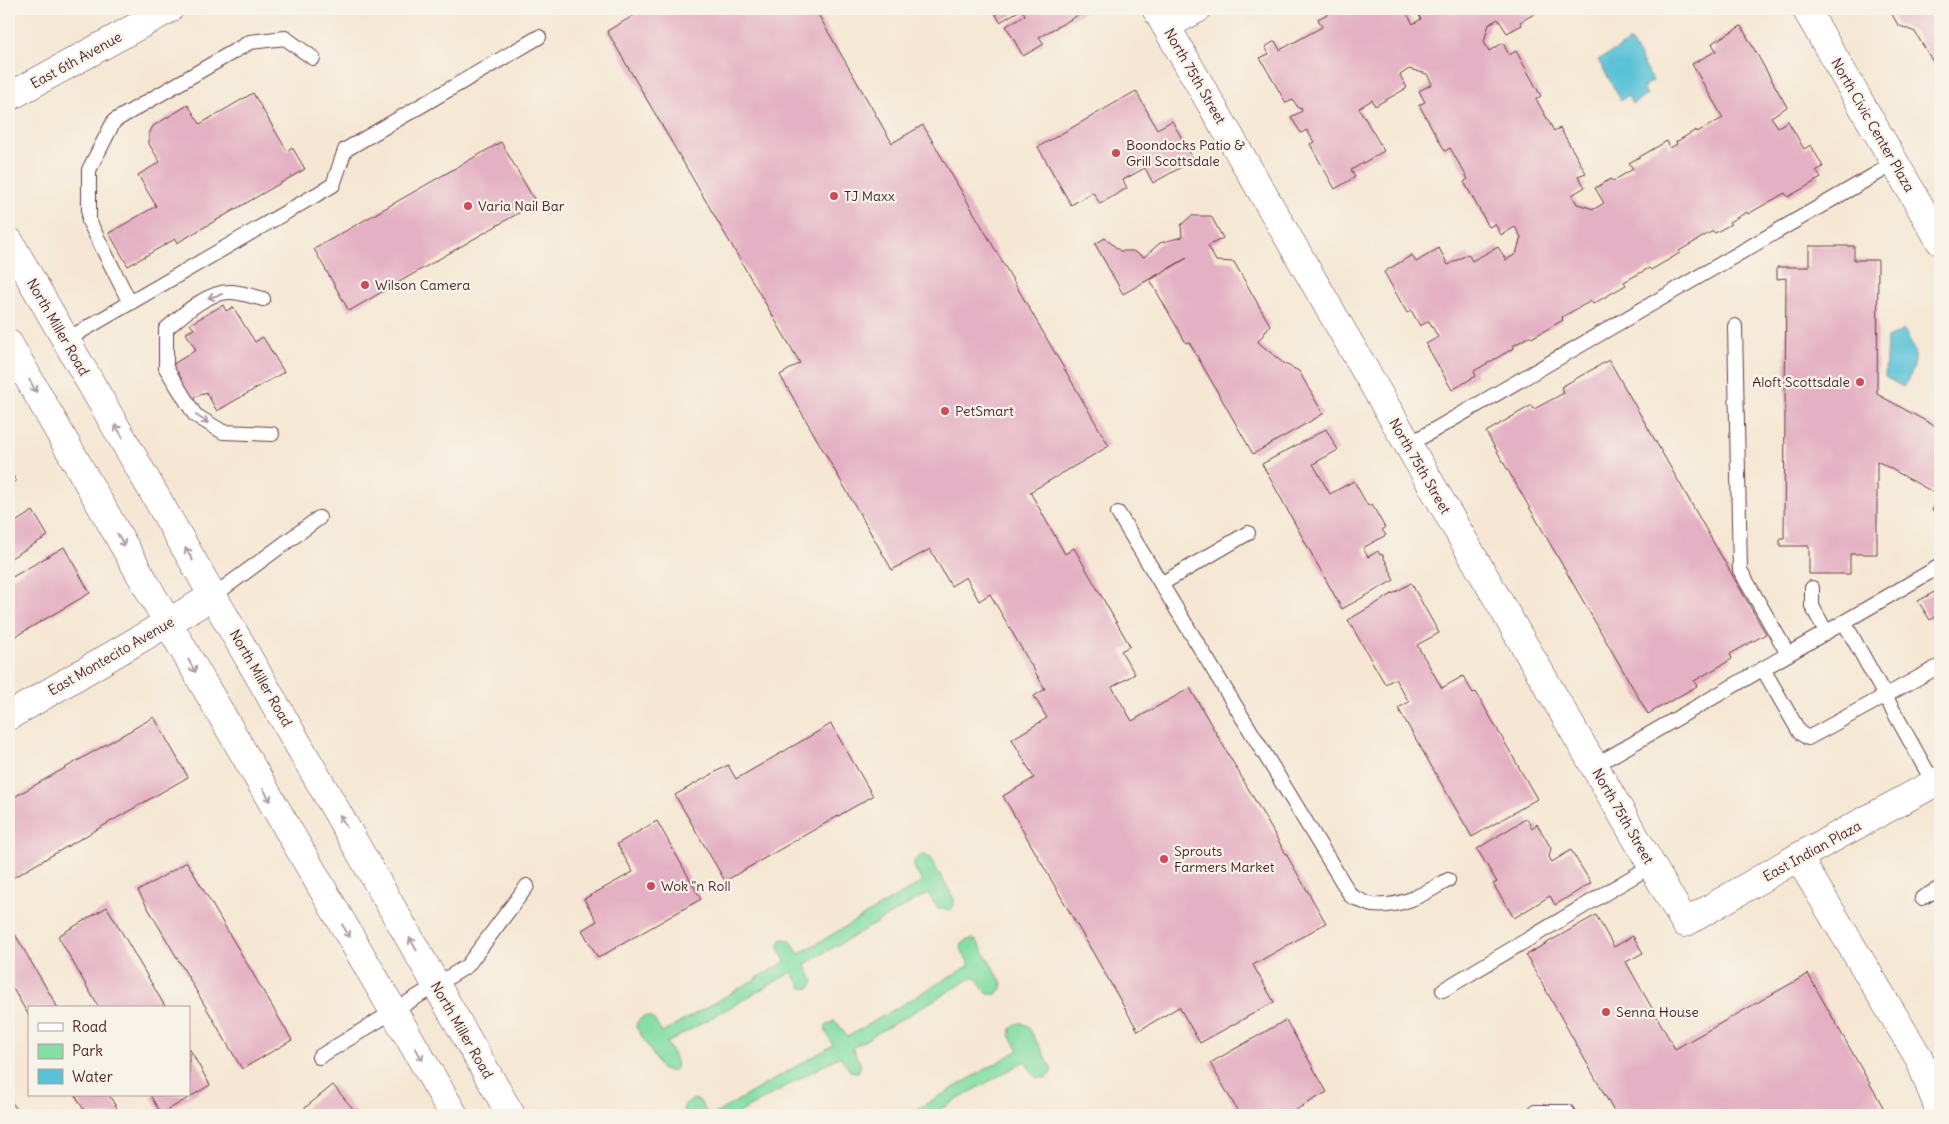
<svg xmlns="http://www.w3.org/2000/svg" width="1949" height="1124" font-family="Delius,sans-serif">
<style>
.green{fill:#85dfa5;stroke:#687f68}
.water{fill:#5ac2d7;stroke:#527081}
.building{fill:#e4b0c3}
.lines{fill:none;stroke-linecap:round;stroke-linejoin:round}
.lane-casing{stroke:#643d44;stroke-width:16}
.street-casing{stroke:#643d44;stroke-width:29}
.secondary-casing{stroke:#643d44;stroke-width:29}
.lane{stroke:#fff;stroke-width:14}
.street{stroke:#fff;stroke-width:28}
.secondary{stroke:#fff;stroke-width:28}
.oneway{stroke:#ae9aa0}
.poi-dot{fill:#d1495b;stroke:#f7f3e8;stroke-width:2}
.labels{text-anchor:middle;stroke-width:4.5;stroke-linejoin:round;paint-order:stroke}
.street-label{font-size:14px;fill:#4a1f2b;stroke:#f7f3e8}
.poi-label{font-size:14px;fill:#4a1f2b;stroke:#f7f3e8;text-anchor:start}
</style>
<rect width="100%" height="100%" fill="#f7f3e8"/>
<filter id="ink" filterUnits="userSpaceOnUse"><feTurbulence type="fractalNoise" baseFrequency=".02" numOctaves="2"/><feDisplacementMap in="SourceGraphic" scale="10" xChannelSelector="R" yChannelSelector="G"/><feConvolveMatrix kernelMatrix="1 2 1 2 8 2 1 2 1" color-interpolation-filters="sRGB"/></filter>
<filter id="wash" filterUnits="userSpaceOnUse"><feTurbulence type="fractalNoise" baseFrequency=".0096" numOctaves="4" result="noise"/><feDisplacementMap in="SourceGraphic" scale="20" xChannelSelector="R" yChannelSelector="G"/><feGaussianBlur stdDeviation="1.12" result="paint"/><feColorMatrix in="noise" values="0 0 0 0 0 0 0 0 0 0 0 0 0 0 0 0 0 1.4 0 .05"/><feComposite in="paint" operator="in"/></filter>
<g filter="url(#wash)">
<rect width="100%" height="100%" fill="#f5e7d3"/>
<!-- green -->
<g class="green">
<path d="M924,855l6,3 24,41v5l-4,6 -12,-1 -10,-16 -123,71 9,18 -4,6h-8l-10,-16 -125,71c5,10 21,33 -5,27l-26,-44c2,-8 8,-11 16,-9l10,16 123,-71c-3,-9 -10,-15 -3,-23l8,1 9,14 123,-72 -8,-15v-6l6,-5z"/>
<path d="M972,939l5,2 25,42v5l-5,6c-13,2 -15,-9 -22,-18l-123,72 9,17 -3,7 -8,-1 -10,-15 -105,59h-22l120,-70 -7,-14v-5l8,-5 4,3 9,13 123,-72 -9,-15v-5l6,-5z"/>
<polygon points="1021,1023 1027,1025 1051,1067 1051,1073 1047,1078 1035,1077 1025,1061 939,1110 941,1115 907,1115 1019,1050 1010,1035 1011,1029 1016,1024"/>
<polygon points="694,1099 700,1101 708,1115 687,1115 683,1110 685,1104"/>
</g>
<!-- water -->
<g class="water">
<polygon points="1631,41 1653,81 1643,87 1647,95 1632,104 1628,96 1621,100 1598,60"/>
<path d="M1904,330c15,24 15,34 -1,57l-18,-10 2,-39z"/>
</g>
<g id="blocks">
<!-- building -->
<g class="building">
<polygon points="645,9 730,9 733,14 742,9 815,9 892,143 923,125 1109,446 1030,492 1065,554 1074,548 1130,646 1121,651 1135,674 1112,687 1132,721 1190,688 1326,923 1253,965 1274,1002 1200,1043 1179,1007 1138,1031 1003,796 1034,778 1012,739 1047,718 1034,696 1045,689 990,594 979,601 966,577 951,586 930,549 892,570 780,375 800,363 607,31"/>
<polygon points="993,9 1082,9 1084,12 1039,37 1044,44 1023,56 1006,26 1025,15 1022,9 1000,22"/>
<polygon points="1336,9 1416,9 1407,14 1413,24 1421,19 1418,14 1428,9 1543,9 1520,22 1522,25 1507,33 1498,19 1489,24 1484,42 1489,51 1503,43 1509,55 1516,51 1541,96 1536,99 1554,131 1560,128 1586,173 1578,176 1585,187 1572,195 1577,204 1594,209 1604,203 1595,188 1611,179 1613,181 1633,169 1629,163 1667,141 1670,148 1677,144 1676,142 1696,130 1697,132 1723,118 1692,64 1716,51 1712,43 1741,26 1787,107 1771,117 1778,127 1788,121 1804,149 1811,145 1823,167 1816,171 1821,178 1788,197 1785,193 1748,214 1747,212 1729,222 1731,224 1715,233 1713,231 1679,251 1680,253 1651,270 1649,268 1624,282 1626,285 1593,304 1591,301 1562,317 1563,320 1532,338 1530,336 1513,346 1514,348 1474,371 1476,376 1452,390 1426,344 1438,337 1429,321 1420,326 1411,310 1407,313 1384,272 1412,255 1416,262 1439,248 1448,265 1468,254 1472,261 1498,247 1506,260 1516,254 1521,237 1515,227 1501,235 1495,224 1489,227 1464,182 1468,179 1450,148 1445,151 1419,105 1425,102 1419,91 1432,84 1427,74 1409,69 1400,75 1407,88 1375,106 1372,100 1359,108 1384,151 1351,170 1355,177 1335,189 1310,144 1314,142 1307,130 1301,133 1291,117 1302,111 1301,108 1299,109 1293,100 1286,103 1260,58 1269,54 1265,47 1275,41 1280,50 1322,27 1318,19"/>
<polygon points="1889,9 1940,9 1940,85 1934,75 1939,72 1915,32 1898,25"/>
<polygon points="1136,91 1157,129 1172,121 1194,160 1153,183 1145,168 1123,180 1127,188 1100,204 1093,192 1071,205 1038,147"/>
<polygon points="253,93 287,151 292,147 305,169 177,243 175,239 128,266 109,233 156,206 138,175 160,162 149,144 149,134 153,126 188,105 200,124"/>
<polygon points="501,142 536,203 349,311 314,249"/>
<polygon points="1191,216 1211,216 1223,238 1208,246 1216,261 1234,262 1270,325 1258,342 1283,363 1299,371 1323,414 1253,454 1189,342 1186,343 1150,280 1187,258 1123,294 1095,244 1105,238 1120,251 1133,251 1144,257 1160,243 1182,237 1181,225"/>
<polygon points="1809,246 1854,246 1854,260 1878,260 1877,394 1940,429 1940,515 1932,510 1940,496 1877,461 1877,554 1850,554 1850,574 1809,574 1809,546 1780,546 1780,538 1784,538 1786,278 1777,279 1777,267 1809,267"/>
<polygon points="223,305 226,311 233,307 255,342 263,337 284,372 217,411 206,392 194,398 186,398 170,370 175,363 196,350 186,333 194,329 190,324"/>
<polygon points="1609,360 1766,634 1730,654 1732,659 1694,681 1697,686 1648,714 1486,432 1532,405 1534,409 1564,393 1561,387"/>
<polygon points="1326,429 1338,450 1313,464 1330,494 1354,481 1368,506 1372,504 1385,528 1382,530 1386,535 1363,548 1368,557 1378,551 1380,555 1382,554 1392,574 1391,575 1394,580 1342,609 1262,464"/>
<polygon points="9,468 16,481 9,485"/>
<polygon points="33,511 48,536 9,559 9,526"/>
<polygon points="64,547 90,593 9,640 9,579"/>
<polygon points="1411,583 1439,633 1417,645 1442,688 1463,676 1473,693 1476,692 1537,799 1472,837 1398,708 1409,702 1395,679 1385,684 1348,620"/>
<polygon points="1940,589 1940,614 1930,620 1918,601"/>
<polygon points="154,717 188,777 9,880 9,800"/>
<polygon points="831,724 873,796 725,881 675,795 728,765 736,779"/>
<polygon points="1527,818 1532,828 1537,824 1551,848 1549,857 1552,862 1571,850 1591,883 1555,905 1550,896 1514,918 1493,884 1497,882 1477,849"/>
<polygon points="657,821 701,899 598,958 582,930 597,921 584,899 633,872 617,844"/>
<polygon points="187,862 292,1040 242,1069 138,891"/>
<polygon points="107,907 166,1008 99,1008 58,936"/>
<polygon points="1596,915 1614,947 1633,936 1643,953 1626,962 1675,1049 1808,974 1883,1107 1868,1115 1616,1115 1526,955"/>
<polygon points="9,924 58,1008 29,1008 29,1016 9,982"/>
<polygon points="1286,1020 1327,1092 1287,1115 1240,1115 1210,1063"/>
<polygon points="189,1048 210,1085 161,1114 150,1095 189,1095"/>
<polygon points="333,1085 358,1115 296,1115"/>
<polygon points="75,1095 109,1095 121,1115 87,1115"/>
<polygon points="9,1099 22,1115 9,1115"/>
</g>
</g>
</g>
<g filter="url(#ink)">
<use href="#blocks" fill-opacity="0" stroke="#643d44" stroke-width="1"/>
<g class="lines">
<!-- lane casing -->
<g class="lane-casing">
<g id="lane">
<path d="M263,299c-10,-3 -21,-6 -31,-7 -23,-2 -50,23 -66,37v39l29,47 28,17 49,2"/>
<polyline points="130,303 89,221 89,170 114,121 250,42 285,38 313,58"/>
<polyline points="1735,326 1740,570 1788,654"/>
<polyline points="66,340 333,185 345,150 539,37"/>
<polyline points="1408,445 1895,163"/>
<path d="M1118,513l233,383c7,3 15,8 22,9 29,3 52,-12 75,-25"/>
<polyline points="1161,584 1248,533"/>
<polyline points="1812,588 1812,606 1826,632"/>
<polyline points="213,596 319,518"/>
<polyline points="1763,669 1800,733 1808,738 1936,668"/>
<polyline points="1594,766 1844,622"/>
<polyline points="1934,784 1844,622 1940,566"/>
<polyline points="1922,898 1940,888"/>
<polyline points="1443,990 1651,866"/>
<polyline points="319,1057 467,966 527,886"/>
<polyline points="1535,1112 1567,1112 1569,1115"/>
</g>
</g>
<!-- street casing -->
<g class="street-casing">
<g id="street">
<polyline points="1156,9 1685,923 1798,857 1940,780"/>
<polyline points="1806,9 1940,241"/>
<polyline points="1166,26 1197,9"/>
<polyline points="9,97 169,9"/>
<polyline points="9,716 213,596"/>
<polyline points="1798,857 1919,1058 1940,1112"/>
</g>
</g>
<!-- secondary casing -->
<g class="secondary-casing">
<g id="secondary">
<polyline points="9,241 511,1115"/>
<polyline points="9,344 168,623 454,1115"/>
</g>
</g>
<!-- lane -->
<use href="#lane" class="lane"/>
<!-- street -->
<use href="#street" class="street"/>
<!-- secondary -->
<use href="#secondary" class="secondary"/>
</g>
<!-- one-way arrows -->
<defs><path id="oneway-shaft" d="M-6 0H5M1.5-3L5.5 0L1.5 3" fill="none" stroke-width="1.6" stroke-linecap="round" stroke-linejoin="round" transform="scale(1.25)"/></defs>
<g class="oneway">
<use href="#oneway-shaft" transform="translate(215 296) rotate(164)"/>
<use href="#oneway-shaft" transform="translate(33 386) rotate(60)"/>
<use href="#oneway-shaft" transform="translate(202 419) rotate(32)"/>
<use href="#oneway-shaft" transform="translate(119 431) rotate(-120)"/>
<use href="#oneway-shaft" transform="translate(121 540) rotate(60)"/>
<use href="#oneway-shaft" transform="translate(189 554) rotate(-120)"/>
<use href="#oneway-shaft" transform="translate(192 666) rotate(60)"/>
<use href="#oneway-shaft" transform="translate(267 795) rotate(60)"/>
<use href="#oneway-shaft" transform="translate(343 821) rotate(-120)"/>
<use href="#oneway-shaft" transform="translate(346 931) rotate(59)"/>
<use href="#oneway-shaft" transform="translate(413 944) rotate(-119)"/>
<use href="#oneway-shaft" transform="translate(419 1054) rotate(60)"/>
</g>
</g>
<!-- markers -->
<g class="poi-dot">
<circle cx="1116" cy="153" r="5"/>
<circle cx="834" cy="196" r="5"/>
<circle cx="468" cy="206" r="5"/>
<circle cx="365" cy="285" r="5"/>
<circle cx="1860" cy="382" r="5"/>
<circle cx="945" cy="411" r="5"/>
<circle cx="1164" cy="859" r="5"/>
<circle cx="651" cy="886" r="5"/>
<circle cx="1606" cy="1012" r="5"/>
</g>
<g class="labels">
<!-- street labels -->
<g class="street-label">
<text transform="translate(76 60) rotate(-29)" y="5">East 6th Avenue</text>
<text transform="translate(1195 76) rotate(60)" y="5">North 75th Street</text>
<text transform="translate(1873 125) rotate(60)" y="5">North Civic Center Plaza</text>
<text transform="translate(58 327) rotate(60)" y="5">North Miller Road</text>
<text transform="translate(1420 466) rotate(60)" y="5">North 75th Street</text>
<text transform="translate(111 656) rotate(-30)" y="5">East Montecito Avenue</text>
<text transform="translate(261 678) rotate(60)" y="5">North Miller Road</text>
<text transform="translate(1623 816) rotate(60)" y="5">North 75th Street</text>
<text transform="translate(1812 851) rotate(-29)" y="5">East Indian Plaza</text>
<text transform="translate(462 1030) rotate(60)" y="5">North Miller Road</text>
</g>
<!-- poi labels -->
<g class="poi-label">
<text x="1126" y="150">Boondocks Patio &amp;<tspan x="1126" dy="16">Grill Scottsdale</tspan></text>
<text x="844" y="201">TJ Maxx</text>
<text x="478" y="211">Varia Nail Bar</text>
<text x="375" y="290">Wilson Camera</text>
<text x="1850" y="387" text-anchor="end">Aloft Scottsdale</text>
<text x="955" y="416">PetSmart</text>
<text x="1174" y="856">Sprouts<tspan x="1174" dy="16">Farmers Market</tspan></text>
<text x="661" y="891">Wok "n Roll</text>
<text x="1616" y="1017">Senna House</text>
</g>
</g>
<!-- margin -->
<rect width="1949" height="1124" fill="none" stroke="#f7f3e8" stroke-width="30"/>
<!-- legend -->
<rect x="28" y="1006" width="162" height="90" fill="#f7f3e8" stroke="#b29e9c"/>
<rect x="38" y="1023" width="25" height="8" fill="#ffffff" stroke="#b29e9c"/>
<text x="72" y="1032" font-size="15" fill="#4a1f2b">Road</text>
<rect x="38" y="1044" width="25" height="15" fill="#85dfa5" stroke="#b29e9c"/>
<text x="72" y="1056" font-size="15" fill="#4a1f2b">Park</text>
<rect x="38" y="1069" width="25" height="15" fill="#5ac2d7" stroke="#b29e9c"/>
<text x="72" y="1082" font-size="15" fill="#4a1f2b">Water</text>
</svg>
